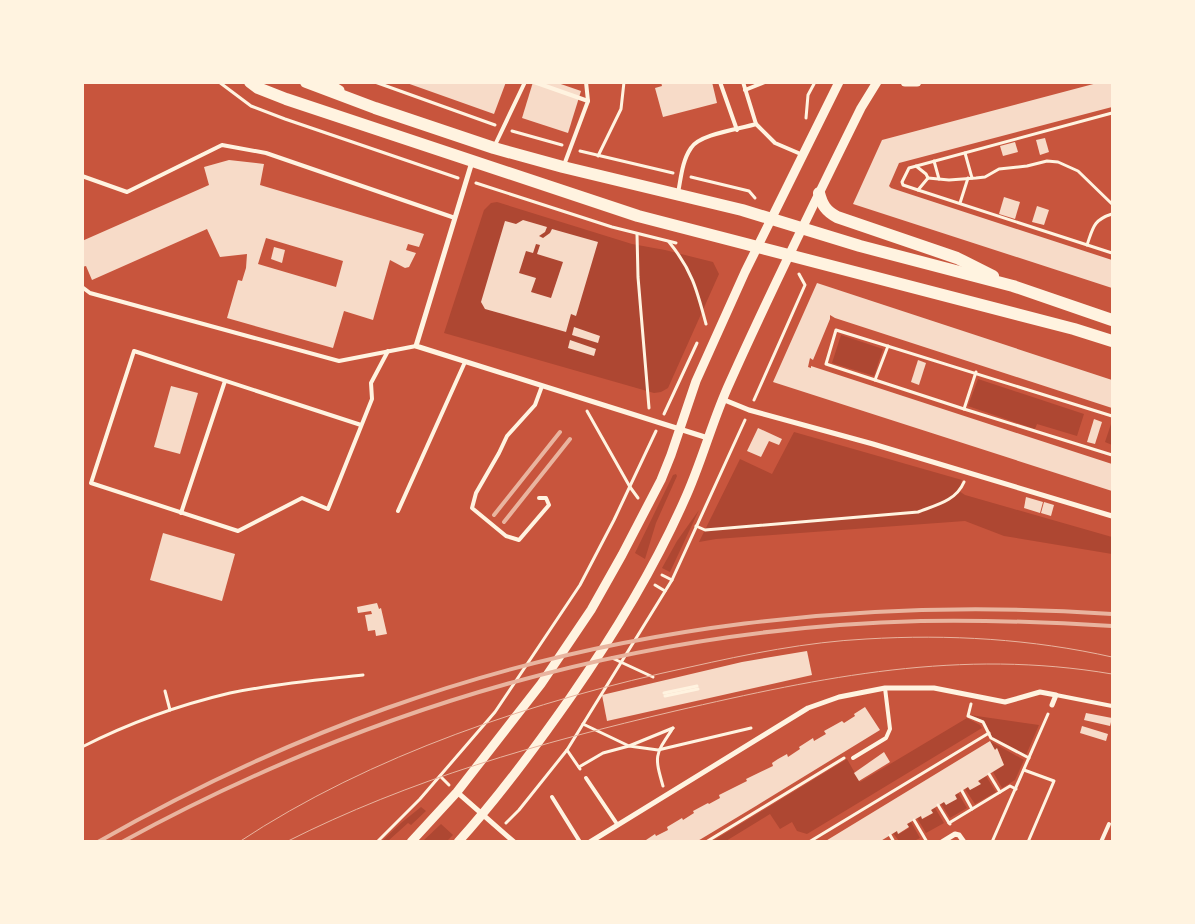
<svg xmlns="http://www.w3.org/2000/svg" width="1195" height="924" font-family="Literata,serif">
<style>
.green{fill:#ae4732}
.building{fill:#f7dbc8;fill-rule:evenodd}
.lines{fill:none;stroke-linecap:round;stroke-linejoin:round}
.path{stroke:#fff3e0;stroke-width:3}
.service{stroke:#fff3e0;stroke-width:4}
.minor{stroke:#fff3e0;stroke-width:5}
.tertiary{stroke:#fff3e0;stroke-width:9}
.primary{stroke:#fff3e0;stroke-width:12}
.tram{stroke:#e9b49f;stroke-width:1}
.rail{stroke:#e9b49f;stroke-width:4}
</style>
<rect width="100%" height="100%" fill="#c8553d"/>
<!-- green -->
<g class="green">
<polygon points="497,202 632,244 665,250 713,262 719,274 668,388 661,392 654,393 444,333 484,210 491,203"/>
<polygon points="841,335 883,349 874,376 832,363"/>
<polygon points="978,379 1084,414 1077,436 1037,424 1035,429 968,406"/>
<polygon points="1112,421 1112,445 1105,442"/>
<polygon points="794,432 962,480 959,491 965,495 1112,537 1112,554 1004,536 965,521 716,539 699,542 740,459 772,474"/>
<polygon points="676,474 677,476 656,523 645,559 635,553 673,475"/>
<polygon points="699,510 670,572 662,568 677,541"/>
<polygon points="970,715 1039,725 1026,755 992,737 984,721"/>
<polygon points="967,718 980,725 982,728 807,834 797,831 792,822 780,829 770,814 726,841 711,842 847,759 860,782"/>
<polygon points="990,741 1024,760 1015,780 1002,788 993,772 1004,765 997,748 995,750"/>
<polygon points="986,776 996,792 975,804 965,789 968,787 970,790 980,784 978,781"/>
<polygon points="958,793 967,808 950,818 941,804"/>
<polygon points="421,807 426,811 411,825 408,823 388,841 382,841 401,823"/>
<polygon points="935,808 944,823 926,833 917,818 921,816 923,819 933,813 931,810"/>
<polygon points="911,822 920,838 914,841 899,841 893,833 897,831 899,834 909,828 907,824"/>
<polygon points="441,824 453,835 447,841 423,841"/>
</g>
<!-- building -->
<g class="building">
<polygon points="404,82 506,82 494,114"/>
<polygon points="533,82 555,82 581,91 568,133 522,118"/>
<polygon points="661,82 712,82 717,103 663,117 655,88 662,86"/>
<polygon points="1101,82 1112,82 1112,107 899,163 889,186 891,188 1112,260 1112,288 853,204 882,140"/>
<polygon points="1045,138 1049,152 1040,155 1036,140"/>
<polygon points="1015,142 1018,152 1003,156 1000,146"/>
<path d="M229,160l35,4 -4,21 164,49 -5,13 -11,-3 -2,6 10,3 -7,14 -4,1 -15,-8 -17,60 -29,-9 -11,37 -106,-30 11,-38 4,1 4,-13 1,-14 -27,3 -13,-28 -115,51 -6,-14 -4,1v-26l127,-56 -5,-18zM266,238l77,23 -7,26 -78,-23z"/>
<polygon points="1004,197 1020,202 1015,219 999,214"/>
<polygon points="1037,206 1049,210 1044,225 1032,222"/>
<path d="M523,220l24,7 -2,5 -6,4 4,2 7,-5 2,-4 46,13 -22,74 -5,-2 -5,18 -81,-23 -4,-7 24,-81 11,3zM536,244l4,1 -3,9 26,8 -12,36 -20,-6 5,-14 -17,-5 7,-22 7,2z"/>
<polygon points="274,247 285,250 282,263 271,259"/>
<polygon points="817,283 1112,380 1112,408 835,318 830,315 830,319 813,360 810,358 808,367 811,368 811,366 1112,464 1112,491 773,382"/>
<polygon points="574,327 600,336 598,343 572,335"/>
<polygon points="570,340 596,349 594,356 568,348"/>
<polygon points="918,360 926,363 919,385 911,382"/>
<polygon points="171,386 198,393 180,454 154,447"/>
<polygon points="1094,419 1102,422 1095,444 1087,442"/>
<polygon points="758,428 782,439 779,445 769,441 761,457 747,451"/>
<polygon points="1026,497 1043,502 1040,513 1024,508"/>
<polygon points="1044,502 1054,505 1051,516 1041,513"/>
<polygon points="163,533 235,554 222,601 150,580"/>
<polygon points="377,603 379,609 381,608 387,634 376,636 375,630 368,631 365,615 372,614 371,611 358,613 357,607"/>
<polygon points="807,651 812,675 607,721 602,695 742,662"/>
<polygon points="865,707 880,730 756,806 696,842 643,842 655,834 656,836 668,830 667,827 682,818 683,820 694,813 693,811 708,803 709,804 720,798 719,795 747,781 746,779 773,766 772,763 778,759 787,754 788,757 800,749 799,747 813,738 814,741 826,734 824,731 842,721 844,723 855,716 854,714"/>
<polygon points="1086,713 1112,718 1110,726 1084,720"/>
<polygon points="1082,726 1108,734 1106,741 1080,733"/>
<polygon points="990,741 995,750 997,748 1004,765 978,781 981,784 970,790 968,787 955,795 957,799 946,805 944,802 931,810 933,813 922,819 921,816 907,824 909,827 898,834 897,831 879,842 824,842"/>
<polygon points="884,752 890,762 859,781 854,773"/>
</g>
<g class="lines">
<!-- path -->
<g class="path">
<polyline points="219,82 251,106 285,119 458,178"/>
<polyline points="375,82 495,125"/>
<polyline points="1112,113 909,168 902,182 903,185 918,190 1112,253"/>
<polyline points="806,118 808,95 815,82"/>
<polyline points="512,131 562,145"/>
<polyline points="580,151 673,173"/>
<polyline points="965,153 972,178"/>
<polyline points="598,156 621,109 624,82"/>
<polyline points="934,161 939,179"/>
<polyline points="916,166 926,174 928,178"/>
<polyline points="691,177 749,191 755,198"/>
<polyline points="928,178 949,180 976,178 985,177 999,169 1027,166 1047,161 1058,162 1078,171 1112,204"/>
<polyline points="476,183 612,227 676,243"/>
<polyline points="918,190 928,178"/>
<polyline points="960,203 968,178"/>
<polyline points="637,234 638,277 649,408"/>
<path d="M669,242c23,28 28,48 37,82"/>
<path d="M1087,245c6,-17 6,-25 25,-31"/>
<polyline points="875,380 888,346"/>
<polyline points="754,400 805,285 799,274"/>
<polyline points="964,409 976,372"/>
<polyline points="587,411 630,487 638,498"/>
<polyline points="664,414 697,343"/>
<polyline points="1112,416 836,330 826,364 964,409 1112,455"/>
<path d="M696,526l9,4 213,-18c18,-7 38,-11 46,-30"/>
<polyline points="662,575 672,580"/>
<polyline points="655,585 665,591"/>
<polyline points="612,658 653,677"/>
<polyline points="165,691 170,710"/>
<polyline points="664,693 697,686"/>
<polyline points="665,696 698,689"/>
<polyline points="971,704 968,716 983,722 991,738 1029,758"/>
<polyline points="583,724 629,746 658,750 751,728"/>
<path d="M82,747c47,-24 97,-42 148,-54 44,-9 89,-13 133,-18"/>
<polyline points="567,750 580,769"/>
<polyline points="579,767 603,753 629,746 673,728"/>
<polyline points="1024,770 1054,781 1028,842"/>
<polyline points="989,774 1000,792"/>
<polyline points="440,776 449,785"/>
<path d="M663,786c-9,-31 -8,-31 10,-58"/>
<polyline points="962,791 972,809"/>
<polyline points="938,805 949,823"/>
<polyline points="914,820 927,842"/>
<polyline points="506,823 519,810 567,750 672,580 745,420"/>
<polyline points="950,824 949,823 1010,786 1016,789"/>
<polyline points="890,835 894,842"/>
<polyline points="377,842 420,799 495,712 580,585 614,520 656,431"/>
<polyline points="706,842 844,758"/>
<polyline points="809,842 989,733"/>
<polyline points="992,842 1048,714"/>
</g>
<!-- service -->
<g class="service">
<polyline points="534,82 588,101 564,165"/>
<polyline points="586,82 588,101"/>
<polyline points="720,82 737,130"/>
<polyline points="745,90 765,82"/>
<polyline points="756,124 775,143 803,155"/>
<polyline points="495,145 525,82"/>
<polyline points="82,176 127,192 222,145 266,153 455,218"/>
<path d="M678,193c3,-15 4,-32 13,-45 8,-14 49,-19 65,-24l-13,-42"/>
<polyline points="82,287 90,293 339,361 416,346"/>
<polyline points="361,425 134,351 91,483 238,531 302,498 328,509 372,399 371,383 388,351"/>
<polyline points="539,498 546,498 549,505 519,540 506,536 472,508 476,493 499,453 507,436 535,405 542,386"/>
<polyline points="398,511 465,362"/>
<polyline points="181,513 225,381"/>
<polyline points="1056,695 1112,706"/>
<polyline points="853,758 886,738 890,729 885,688"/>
<polyline points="586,778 617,824"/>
<polyline points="552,797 580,842"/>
<polyline points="1101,842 1109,824"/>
</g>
<!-- minor -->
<g class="minor">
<polyline points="472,162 416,346 708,438"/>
<polyline points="722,399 749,410 873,444 1112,516"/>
<polyline points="457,792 514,842"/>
<polyline points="590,842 808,708 839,697 885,688 934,688 1005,702 1040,692 1056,695 1052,705"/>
<polyline points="942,842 955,834 959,835 964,842"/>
</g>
<!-- tertiary -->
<g class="tertiary">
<polyline points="327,82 340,90"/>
<polyline points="905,82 917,82"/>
<polyline points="411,842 457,792 541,684 591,610 622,555 661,480 671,455 696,381 745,272 839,82"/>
<path d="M458,842c41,-45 77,-94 112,-144 43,-62 83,-127 114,-197 18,-39 28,-80 46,-119 41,-92 86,-183 131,-274l16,-26"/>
</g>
<!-- primary -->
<g class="primary">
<polyline points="250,82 258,88 286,99 638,216 1074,329 1112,341"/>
<polyline points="306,82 375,108 494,148 563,167 742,210 860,246 1013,286 1112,320"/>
<path d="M819,193c3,12 7,18 18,24l120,41 36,18"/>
</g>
<!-- tram -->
<g class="tram">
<path d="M239,842c131,-87 297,-142 451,-175 58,-13 117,-25 176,-28 83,-5 166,0 246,18"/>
<path d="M286,842c125,-63 253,-99 389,-131 148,-34 285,-63 437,-37"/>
</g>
<!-- rail -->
<g class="rail">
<polyline points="494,515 560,432"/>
<polyline points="504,522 570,439"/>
<path d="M98,842c93,-53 188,-98 289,-134 232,-83 480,-111 725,-94"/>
<path d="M122,842c246,-135 518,-214 799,-221 64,-1 128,1 191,5"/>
</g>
</g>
<!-- border -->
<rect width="1195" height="924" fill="none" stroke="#fff3e0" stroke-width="168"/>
</svg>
